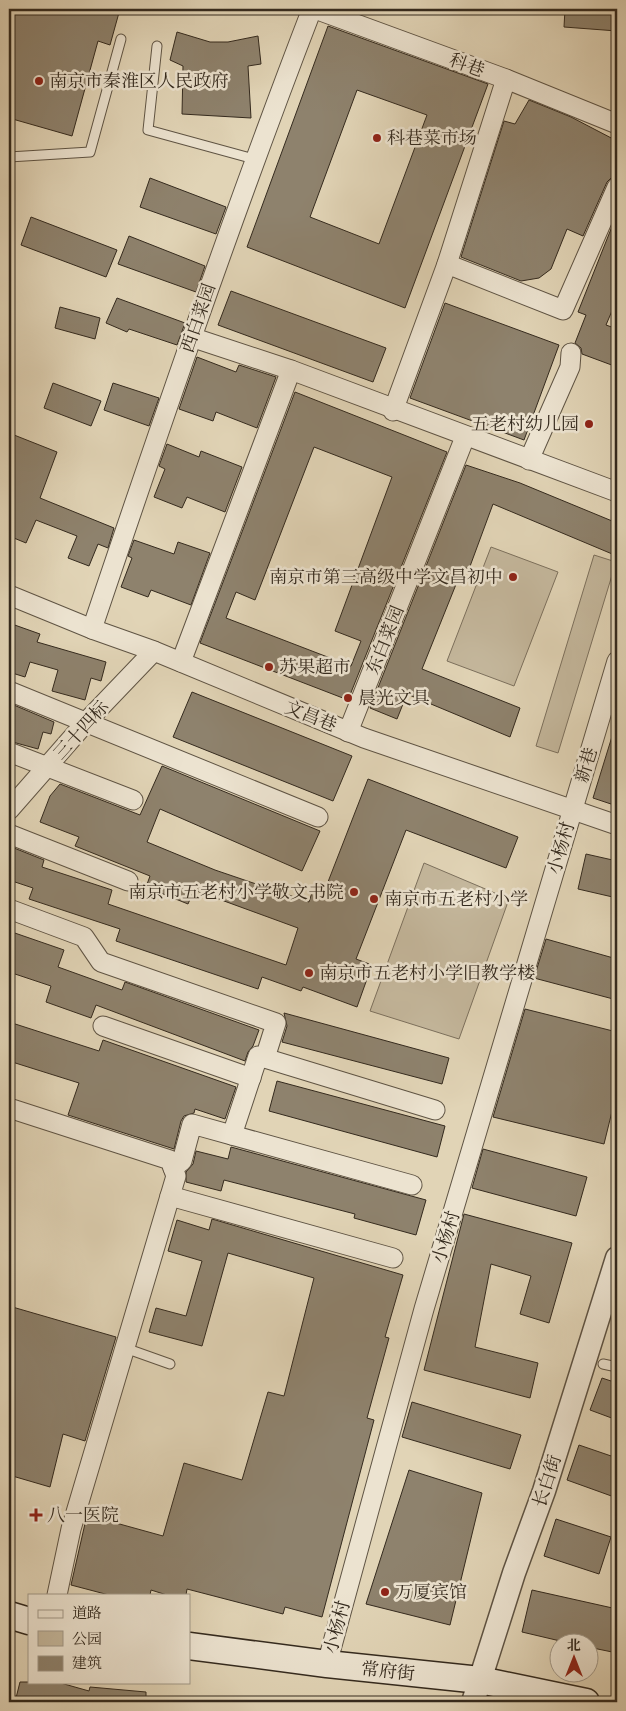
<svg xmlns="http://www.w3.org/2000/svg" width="626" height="1711" font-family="'Old Standard TT','Noto Serif SC',serif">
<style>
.green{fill:#c4b79c;stroke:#7c705d}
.building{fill:#8e826d;stroke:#342a1e;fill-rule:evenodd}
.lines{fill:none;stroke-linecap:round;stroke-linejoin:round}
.service-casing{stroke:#5f5444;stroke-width:11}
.minor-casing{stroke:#5f5444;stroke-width:21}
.tertiary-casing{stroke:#5f5444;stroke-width:25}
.secondary-casing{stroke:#342a1e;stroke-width:29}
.service{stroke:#ece3d0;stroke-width:9}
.minor{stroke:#ece3d0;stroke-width:19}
.tertiary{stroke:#ece3d0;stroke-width:22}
.secondary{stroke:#ece3d0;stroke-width:26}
.poi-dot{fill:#8f2418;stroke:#ece3d0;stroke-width:2}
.labels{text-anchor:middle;stroke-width:5;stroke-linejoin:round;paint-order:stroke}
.street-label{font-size:18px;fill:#342a1e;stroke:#ece3d0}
.poi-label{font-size:18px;fill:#342a1e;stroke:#ece3d0;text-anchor:start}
</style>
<rect width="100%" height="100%" fill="#e1d4b6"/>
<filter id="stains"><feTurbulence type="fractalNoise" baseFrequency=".004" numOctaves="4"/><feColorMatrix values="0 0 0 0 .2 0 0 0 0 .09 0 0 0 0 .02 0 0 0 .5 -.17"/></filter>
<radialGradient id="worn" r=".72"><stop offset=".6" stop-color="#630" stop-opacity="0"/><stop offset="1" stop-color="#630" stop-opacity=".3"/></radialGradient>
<!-- green -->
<g class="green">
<polygon points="491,547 558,572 514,686 447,661"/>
<polygon points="594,555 616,562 558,753 536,746"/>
<polygon points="424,863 509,899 459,1039 370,1011"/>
</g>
<!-- building -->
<g class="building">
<polygon points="9,9 120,9 110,45 98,41 72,136 9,118"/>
<polygon points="565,9 617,9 617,31 564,27"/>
<path d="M328,26l160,58 -83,224 -158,-61zM357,90l70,25 -48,129 -69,-27z"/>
<polygon points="177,32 210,42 228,42 258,36 261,64 248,66 251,118 182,114 183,66 170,60"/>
<polygon points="529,100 571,117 617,141 617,176 611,178 607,182 583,236 567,229 551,269 539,278 521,281 461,257 504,121 515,124"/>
<polygon points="150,178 226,207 216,234 140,207"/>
<polygon points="617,214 617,299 606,325 617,329 617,367 582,354 581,348 575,343 586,315 578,312"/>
<polygon points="31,217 117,250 106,277 21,245"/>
<polygon points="129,236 205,266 196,292 118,264"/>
<polygon points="231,291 386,348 373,382 218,325"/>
<polygon points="117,298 185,323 177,345 129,329 127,332 106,323"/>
<polygon points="445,303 559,345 524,440 410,398"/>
<polygon points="60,307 100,318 95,339 55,328"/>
<polygon points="197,357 236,372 239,365 276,377 257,428 216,412 213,421 179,409"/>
<polygon points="53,383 101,401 91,426 44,408"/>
<polygon points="113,383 159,398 149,426 104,410"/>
<path d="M295,392l152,60 -99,248 -148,-57zM314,447l78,30 -57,154 26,10 -10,25 -125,-48 10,-26 19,8z"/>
<polygon points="9,433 57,452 40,498 114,528 108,548 98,544 89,566 68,558 77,536 36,520 26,543 9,536"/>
<polygon points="167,444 199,457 201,451 242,467 225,512 187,497 182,508 154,497 165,469 159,466"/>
<polygon points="466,465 520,483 617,523 617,556 493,504 469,569 463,567 422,669 520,708 510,737 407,694 397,719 370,708"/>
<polygon points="134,540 174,554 178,542 210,553 191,605 151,590 148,597 121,587 132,558 128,556"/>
<polygon points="9,623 40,634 37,642 106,662 101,681 91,678 85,700 52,691 58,670 30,662 25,677 9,672"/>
<polygon points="192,692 352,756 333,801 173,737"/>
<polygon points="9,703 54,722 51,734 43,732 38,749 9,741"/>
<polygon points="614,730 617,730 617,806 593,798"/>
<polygon points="162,766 320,831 302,871 160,809 147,842 215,870 309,902 315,883 326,887 368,779 518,837 506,868 406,830 356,959 372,965 357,1007 303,987 301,991 262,977 258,989 116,941 120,929 29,899 33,888 9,880 9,846 44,860 42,867 112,890 108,904 286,965 298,928 194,890 188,904 146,887 150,876 75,846 79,837 40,822 50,796 60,784 140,815"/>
<polygon points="586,854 617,861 617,898 578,889"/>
<polygon points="9,931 64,950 58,967 122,990 125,982 259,1030 253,1046 248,1052 245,1061 96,1005 91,1018 46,1002 51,986 9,972"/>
<polygon points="546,939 617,959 617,1000 534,978"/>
<polygon points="525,1009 617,1032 617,1091 604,1144 493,1117"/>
<polygon points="284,1013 449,1058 442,1084 282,1042 287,1026"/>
<polygon points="9,1022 99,1051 103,1040 236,1087 225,1119 195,1109 194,1113 184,1116 181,1121 174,1149 68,1115 79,1083 9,1061"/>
<polygon points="277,1081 445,1126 437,1157 269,1111"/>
<polygon points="231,1147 426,1200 416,1235 354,1218 355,1214 224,1180 221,1191 186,1182 186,1172 193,1164 196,1151 228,1159"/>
<polygon points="483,1149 587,1177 576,1216 472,1188"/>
<polygon points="464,1214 572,1243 549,1323 520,1314 531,1276 491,1264 475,1347 538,1363 530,1398 424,1370"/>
<polygon points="212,1219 403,1275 385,1337 389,1338 367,1418 374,1420 322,1617 285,1607 283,1614 187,1589 186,1595 167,1595 151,1590 150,1595 109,1595 71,1585 87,1515 163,1536 184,1463 242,1480 268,1392 284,1396 314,1278 228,1253 202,1346 149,1332 156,1308 186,1316 202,1261 168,1251 177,1220 209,1230"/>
<polygon points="9,1306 116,1337 85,1441 63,1434 50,1487 9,1475"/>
<polygon points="602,1378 617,1383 617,1420 590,1410"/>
<polygon points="412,1402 521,1435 510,1469 402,1437"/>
<polygon points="579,1445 617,1458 617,1498 567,1480"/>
<polygon points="409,1470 482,1493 450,1625 366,1604"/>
<polygon points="556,1519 611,1537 599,1574 544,1556"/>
<polygon points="532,1590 617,1609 617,1653 588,1647 588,1644 573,1644 522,1632"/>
<polygon points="20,1682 57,1682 89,1691 90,1687 146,1692 146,1702 15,1702"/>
</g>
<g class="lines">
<!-- service casing -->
<g class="service-casing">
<g id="service">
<polyline points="157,46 148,130 254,159"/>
<polyline points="9,157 90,152 121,39"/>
<polyline points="125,1348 170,1364"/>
<polyline points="603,1364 617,1367"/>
</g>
</g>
<!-- minor casing -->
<g class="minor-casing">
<g id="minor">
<polyline points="315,9 506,79 617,124"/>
<polyline points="447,264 563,310 617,187"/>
<polyline points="191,337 291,370 617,492"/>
<polyline points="393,411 447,264 506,79"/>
<polyline points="529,460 570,367 571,353"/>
<polyline points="9,595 92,629 154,651 364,738 617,825"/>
<path d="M92,629c70,-208 141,-415 220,-620"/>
<polyline points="181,662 291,370"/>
<polyline points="9,691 318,817"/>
<polyline points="348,732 465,437"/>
<polyline points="9,752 133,800"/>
<polyline points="9,810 87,721 154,651"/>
<polyline points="9,834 128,881"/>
<polyline points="9,909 84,937 101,962 276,1023 265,1058"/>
<polyline points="103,1026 251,1078"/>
<polyline points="9,1108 170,1160 176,1176 71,1529 57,1595"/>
<polyline points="232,1135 258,1056 435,1110"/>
<polyline points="173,1168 182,1161 192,1124 412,1185"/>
<polyline points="170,1196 393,1258"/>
<polyline points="327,1664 424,1309 617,661"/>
</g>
</g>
<!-- tertiary casing -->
<g class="tertiary-casing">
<polyline id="tertiary" points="473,1702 514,1573 544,1491 617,1258"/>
</g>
<!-- secondary casing -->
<g class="secondary-casing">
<g id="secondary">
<polyline points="9,1615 29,1621"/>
<polyline points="189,1646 327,1664 480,1680 586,1702"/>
</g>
</g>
<!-- service -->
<use href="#service" class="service"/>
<!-- minor -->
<use href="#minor" class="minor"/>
<!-- tertiary -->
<use href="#tertiary" class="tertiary"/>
<!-- secondary -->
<use href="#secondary" class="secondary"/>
</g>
<!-- markers -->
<g class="poi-dot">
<circle cx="39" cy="81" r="5"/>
<circle cx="377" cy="138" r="5"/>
<circle cx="589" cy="424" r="5"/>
<circle cx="513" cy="577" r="5"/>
<circle cx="269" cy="667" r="5"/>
<circle cx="348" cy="698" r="5"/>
<circle cx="354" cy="892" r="5"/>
<circle cx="374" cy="899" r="5"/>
<circle cx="309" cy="973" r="5"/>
<path d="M33.5 1507.5h5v5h5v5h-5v5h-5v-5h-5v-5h5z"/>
<circle cx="385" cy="1592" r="5"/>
</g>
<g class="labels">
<!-- street labels -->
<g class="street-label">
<text transform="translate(467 65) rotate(20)" y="6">科巷</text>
<text transform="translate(198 318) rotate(-71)" y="6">西白菜园</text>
<text transform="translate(385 640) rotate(-68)" y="6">东白菜园</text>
<text transform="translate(311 716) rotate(22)" y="6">文昌巷</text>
<text transform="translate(81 730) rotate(-48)" y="6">三十四标</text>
<text transform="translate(586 765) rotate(-73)" y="6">新巷</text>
<text transform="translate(561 848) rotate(-74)" y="6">小杨村</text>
<text transform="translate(446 1237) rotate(-73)" y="6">小杨村</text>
<text transform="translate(547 1481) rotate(-72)" y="6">长白街</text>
<text transform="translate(337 1627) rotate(-75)" y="6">小杨村</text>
<text transform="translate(388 1671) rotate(6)" y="6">常府街</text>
</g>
<!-- poi labels -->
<g class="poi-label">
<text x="49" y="87">南京市秦淮区人民政府</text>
<text x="387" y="144">科巷菜市场</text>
<text x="579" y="430" text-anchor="end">五老村幼儿园</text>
<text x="503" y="583" text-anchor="end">南京市第三高级中学文昌初中</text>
<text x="279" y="673">苏果超市</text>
<text x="358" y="704">晨光文具</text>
<text x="344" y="898" text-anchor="end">南京市五老村小学敬文书院</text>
<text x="384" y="905">南京市五老村小学</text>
<text x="319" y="979">南京市五老村小学旧教学楼</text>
<text x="47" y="1521">八一医院</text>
<text x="395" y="1598">万厦宾馆</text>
</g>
</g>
<!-- margin -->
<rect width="626" height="1711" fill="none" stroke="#e1d4b6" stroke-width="30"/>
<rect x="10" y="10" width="606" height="1691" fill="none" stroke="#342a1e" stroke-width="2.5"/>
<rect x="15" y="15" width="596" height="1681" fill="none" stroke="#342a1e"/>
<!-- legend -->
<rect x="28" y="1594" width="162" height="90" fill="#ece3d0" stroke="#a29989"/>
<rect x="38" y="1610" width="25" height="8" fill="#ece3d0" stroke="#a29989"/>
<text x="72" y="1618" font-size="15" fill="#342a1e">道路</text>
<rect x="38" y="1631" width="25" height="15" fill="#c4b79c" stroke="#a29989"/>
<text x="72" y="1644" font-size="15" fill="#342a1e">公园</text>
<rect x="38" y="1656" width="25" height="15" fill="#8e826d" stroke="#a29989"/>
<text x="72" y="1668" font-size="15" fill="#342a1e">建筑</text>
<!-- north arrow -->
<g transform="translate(574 1658)"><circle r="24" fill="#ece3d0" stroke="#a29989"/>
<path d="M0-4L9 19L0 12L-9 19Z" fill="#8f2418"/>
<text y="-8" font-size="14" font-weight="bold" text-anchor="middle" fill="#342a1e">北</text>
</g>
<rect width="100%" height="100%" filter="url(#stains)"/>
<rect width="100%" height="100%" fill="url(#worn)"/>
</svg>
